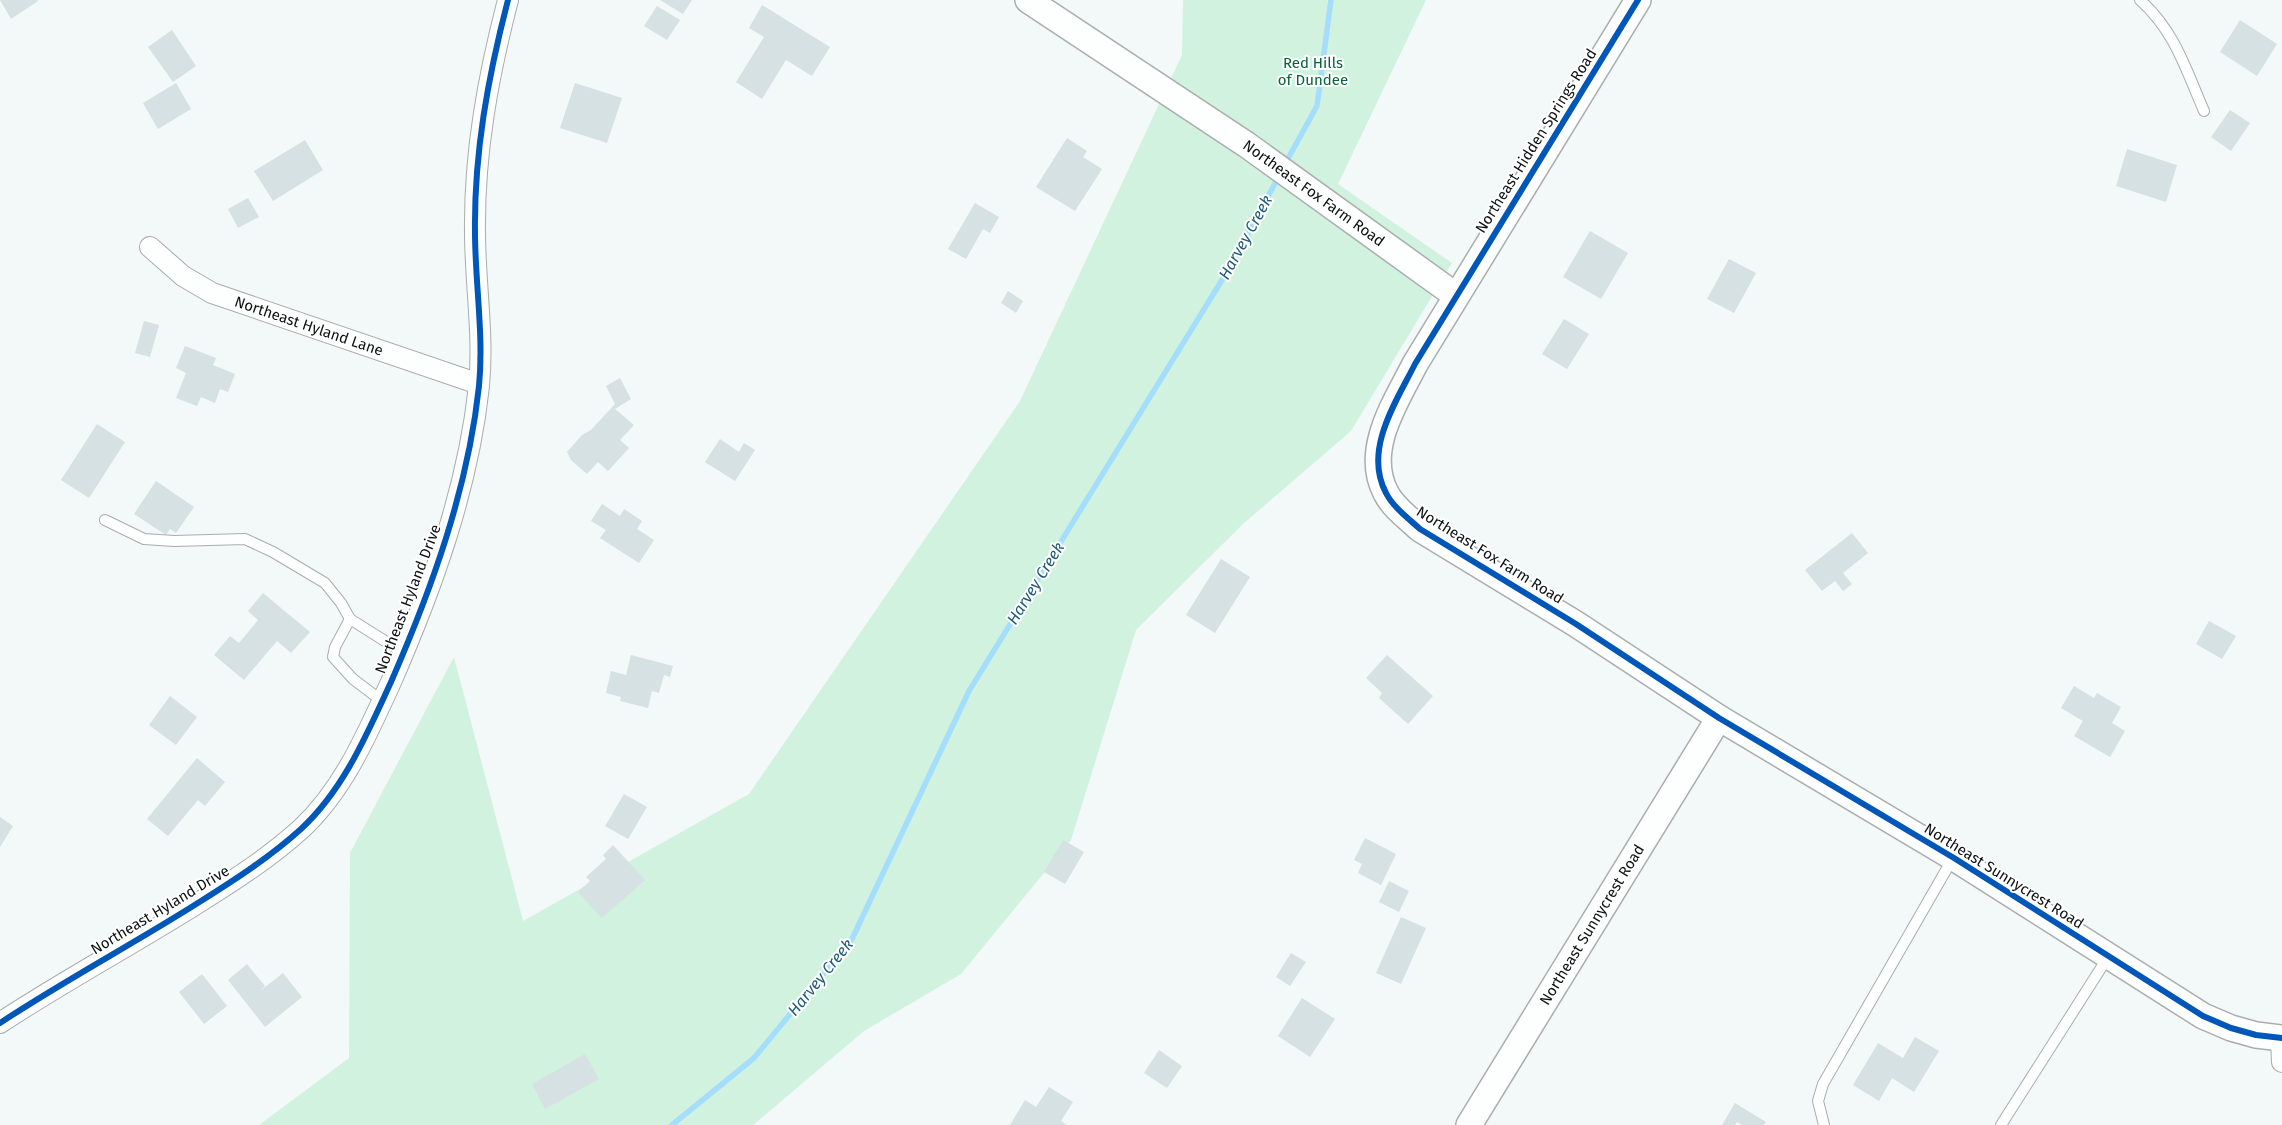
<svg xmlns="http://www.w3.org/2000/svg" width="2282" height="1125" font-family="'Fira Sans',sans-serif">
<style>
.green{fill:#d1f2df}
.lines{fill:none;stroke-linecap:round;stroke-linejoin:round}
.stream{stroke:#a5ddfc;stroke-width:5.5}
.building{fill:#d6e1e4}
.service-casing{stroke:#aaadad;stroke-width:12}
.minor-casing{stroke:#aaadad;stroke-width:22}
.tertiary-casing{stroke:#aaadad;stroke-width:28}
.service{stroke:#fdfefe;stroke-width:10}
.minor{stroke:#fdfefe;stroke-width:20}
.tertiary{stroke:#fdfefe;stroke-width:25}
.cycleway-casing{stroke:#fff;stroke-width:9}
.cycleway{stroke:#0057b8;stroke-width:6}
.labels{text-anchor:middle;stroke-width:4;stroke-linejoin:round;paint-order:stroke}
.park-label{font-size:15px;fill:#056239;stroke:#fff}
.street-label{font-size:15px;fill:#0e1111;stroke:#fff}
.water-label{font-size:16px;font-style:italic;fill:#205b79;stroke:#fff}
</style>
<rect width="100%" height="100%" fill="#f3f8f8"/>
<!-- green -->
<polygon class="green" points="1183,0 1426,0 1338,184 1452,263 1351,431 1243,524 1136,630 1071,840 961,974 864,1031 753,1125 259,1125 349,1058 350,853 454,657 523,921 749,794 1020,401 1182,55"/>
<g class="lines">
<!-- stream -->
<g class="stream">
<polyline points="1285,164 1317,106 1331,0"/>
<polyline points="672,1125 754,1058 852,939 969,691 1230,267 1279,176"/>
</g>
</g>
<!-- building -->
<g class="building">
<polygon points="0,0 37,0 38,1 11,19"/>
<polygon points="660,0 692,0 683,14"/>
<polygon points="762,5 830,47 812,76 786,60 762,99 736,82 764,37 749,28"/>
<polygon points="657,6 680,20 667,40 644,26"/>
<polygon points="2240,20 2277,44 2257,76 2220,52"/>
<polygon points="172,30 196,66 173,82 148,47"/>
<polygon points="176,83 191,109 158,129 143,103"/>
<polygon points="575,83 622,98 607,143 560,128"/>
<polygon points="2230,110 2250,123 2231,151 2211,137"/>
<polygon points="1067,138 1087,151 1083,157 1102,169 1075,211 1036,187"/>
<polygon points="305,140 323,170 273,201 254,171"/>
<polygon points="2127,149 2177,165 2166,202 2116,186"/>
<polygon points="248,198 259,217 238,228 228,209"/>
<polygon points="975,203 999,217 990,233 983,229 966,259 948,249"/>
<polygon points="1590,231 1628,253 1601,299 1563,277"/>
<polygon points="1729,259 1756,273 1734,313 1707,299"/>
<polygon points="1008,291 1023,301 1016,313 1001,303"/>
<polygon points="1564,319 1589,334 1567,369 1542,354"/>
<polygon points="144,321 159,325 150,357 135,353"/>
<polygon points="185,346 216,358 213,365 235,374 228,392 220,389 215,403 201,397 197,406 176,398 186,373 176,368"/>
<polygon points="620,378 631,399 615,409 634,425 620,440 629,448 608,471 598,462 587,474 571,460 567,452 582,435 591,430 615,404 606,386"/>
<polygon points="97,424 125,442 89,498 61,480"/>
<polygon points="720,439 739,452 744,443 755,450 735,481 705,462"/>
<polygon points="156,481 194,507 176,533 170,529 166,535 134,514"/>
<polygon points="602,504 620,516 624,509 642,521 637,529 654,540 639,563 600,538 606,530 591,521"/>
<polygon points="1852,533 1868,553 1843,573 1852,584 1843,591 1835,581 1822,591 1805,570"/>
<polygon points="1221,559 1250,577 1215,633 1186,615"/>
<polygon points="263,593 310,632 291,653 277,641 244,680 214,655 230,636 239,643 258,620 248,611"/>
<polygon points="2209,621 2236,636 2222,659 2196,644"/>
<polygon points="631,655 673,666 670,677 664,675 659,693 652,691 648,708 620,701 621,697 606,693 611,671 626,675"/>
<polygon points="1387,655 1433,696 1408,724 1379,698 1382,693 1366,678"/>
<polygon points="2074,686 2094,698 2097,693 2121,707 2112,723 2125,731 2110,757 2074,736 2083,721 2061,708"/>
<polygon points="170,696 197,717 176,745 149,725"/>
<polygon points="197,758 225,782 205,806 198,800 168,836 147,819"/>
<polygon points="624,794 647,807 628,839 605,826"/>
<polygon points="0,817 13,826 0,847"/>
<polygon points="1365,838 1396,854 1381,885 1358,873 1362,864 1354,860"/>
<polygon points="1063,840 1084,852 1065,884 1044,872"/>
<polygon points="613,845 645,880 602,918 578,892 590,881 586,877 606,859 603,855"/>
<polygon points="1389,881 1409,891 1399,912 1379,902"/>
<polygon points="1401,917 1426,928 1401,984 1376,973"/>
<polygon points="1291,953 1306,962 1290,986 1276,977"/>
<polygon points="247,964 265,986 260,991 283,973 302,997 265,1027 228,980"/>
<polygon points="202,974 227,1006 204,1024 179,992"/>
<polygon points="1302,998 1335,1019 1310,1057 1278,1036"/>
<polygon points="1915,1037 1939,1051 1914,1092 1892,1078 1879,1101 1853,1085 1878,1043 1903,1058"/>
<polygon points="1159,1050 1182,1066 1167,1088 1144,1073"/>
<polygon points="585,1054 599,1079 545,1109 532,1084"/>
<polygon points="1049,1087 1073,1102 1061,1121 1067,1125 1010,1125 1025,1100 1036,1107"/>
<polygon points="1735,1103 1766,1122 1764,1125 1742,1125 1737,1122 1735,1125 1722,1125"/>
</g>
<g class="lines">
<!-- service casing -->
<g class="service-casing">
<g id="service">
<path d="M2140,0c35,31 46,70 64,111"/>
<polyline points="105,520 144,539 174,541 245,539 273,552 325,583 341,603 350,619 404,653"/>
<polyline points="350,619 335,647 333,657 353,679 382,701"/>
<polyline points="1824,1125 1818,1101 1823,1084 1953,858"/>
<polyline points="2001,1125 2108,957"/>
</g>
</g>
<!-- minor casing -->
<g class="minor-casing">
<g id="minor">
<path id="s1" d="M150,247l33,29 29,17 267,91"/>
<path d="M0,1023c65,-43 135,-80 201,-122 35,-22 69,-44 100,-72 43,-40 66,-95 90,-147 41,-94 77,-193 88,-296 5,-51 -4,-103 -4,-154 -1,-79 13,-155 33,-232"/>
<polyline points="2281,1038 2282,1062"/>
</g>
</g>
<!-- tertiary casing -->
<g class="tertiary-casing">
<g id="tertiary">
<path id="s2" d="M1028,0l219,145 208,150"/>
<path d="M1638,0l-223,364c-19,38 -52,86 -29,129 7,14 22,25 34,36l156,95 143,94 235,140 249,158 28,12 25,7 26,3"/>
<path id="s3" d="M1469,1125l250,-407"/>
</g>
</g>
<!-- service -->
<use href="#service" class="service"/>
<!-- minor -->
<use href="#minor" class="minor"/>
<!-- tertiary -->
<use href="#tertiary" class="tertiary"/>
<!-- cycleway casing -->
<g class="cycleway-casing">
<g id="cycleway">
<path d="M1638,0l-223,364c-19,38 -52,86 -29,129 7,14 22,25 34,36l156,95 143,94 235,140 249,158 28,12 25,7 26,3"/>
<path d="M0,1023c65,-43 135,-80 201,-122 35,-22 69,-44 100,-72 43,-40 66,-95 90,-147 41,-94 77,-193 88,-296 5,-51 -4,-103 -4,-154 -1,-79 13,-155 33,-232"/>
</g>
</g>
<!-- cycleway -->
<use href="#cycleway" class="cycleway"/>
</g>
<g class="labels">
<!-- park labels -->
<g class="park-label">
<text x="1313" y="68">Red Hills<tspan x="1313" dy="17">of Dundee</tspan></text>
</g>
<!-- street labels -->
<g class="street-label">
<text transform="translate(1536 141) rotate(-58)" y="5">Northeast Hidden Springs Road</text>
<text dy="5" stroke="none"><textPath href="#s2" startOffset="345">Northeast Fox Farm Road</textPath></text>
<text dy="5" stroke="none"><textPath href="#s1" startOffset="180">Northeast Hyland Lane</textPath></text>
<text transform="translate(1490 555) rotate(32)" y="5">Northeast Fox Farm Road</text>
<text transform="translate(408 599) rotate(-69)" y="5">Northeast Hyland Drive</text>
<text transform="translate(2004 876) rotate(32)" y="5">Northeast Sunnycrest Road</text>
<text transform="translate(160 910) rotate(-31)" y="5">Northeast Hyland Drive</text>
<text dy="5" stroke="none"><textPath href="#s3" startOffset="235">Northeast Sunnycrest Road</textPath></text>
</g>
<!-- water labels -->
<g class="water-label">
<text transform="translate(1245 237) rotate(-61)" y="6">Harvey Creek</text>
<text transform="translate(1035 583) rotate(-58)" y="6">Harvey Creek</text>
<text transform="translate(820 977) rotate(-51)" y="6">Harvey Creek</text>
</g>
</g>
</svg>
